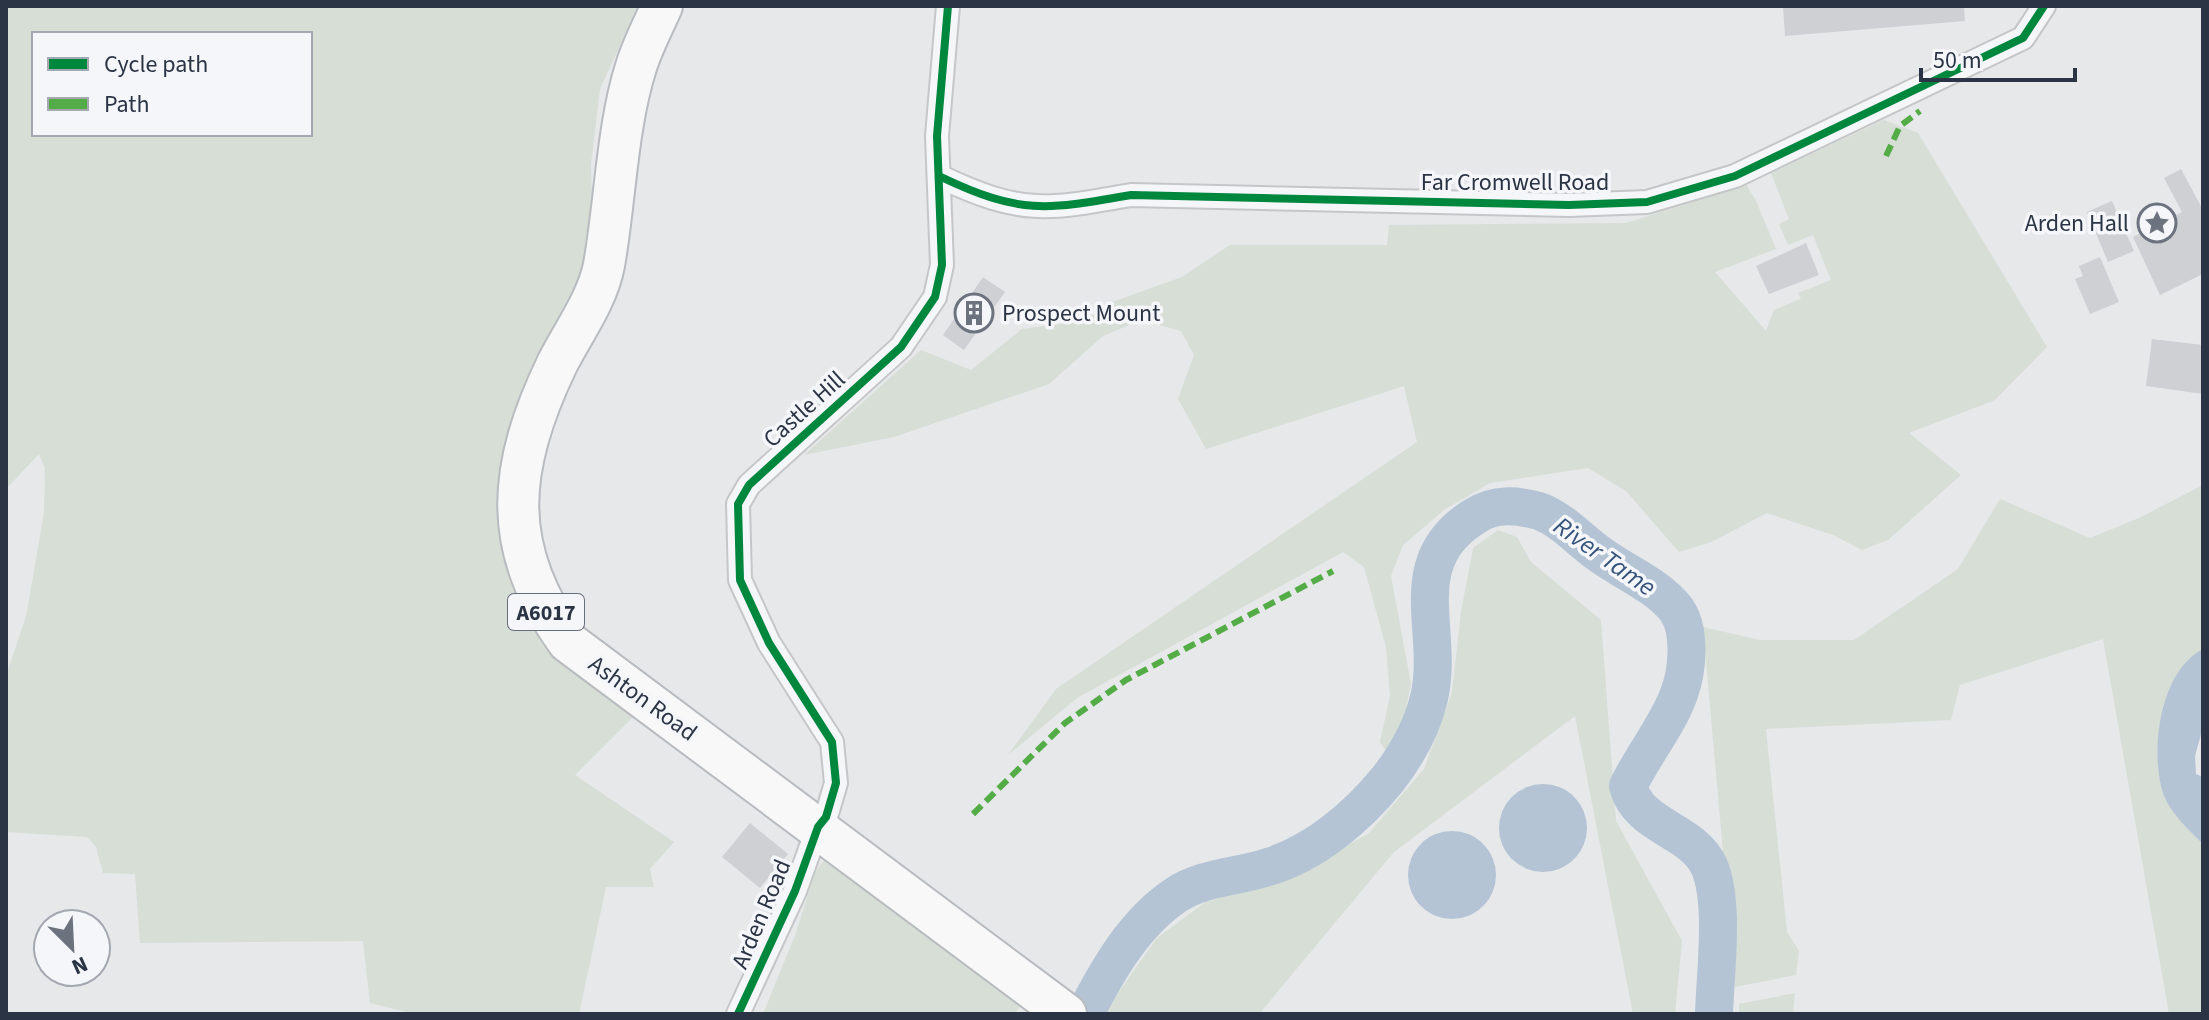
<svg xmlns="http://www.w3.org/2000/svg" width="2209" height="1020" font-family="'Source Sans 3',sans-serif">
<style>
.green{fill:#d6ded6;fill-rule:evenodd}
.water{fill:#b4c4d5}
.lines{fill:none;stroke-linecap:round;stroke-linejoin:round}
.river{stroke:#b4c4d5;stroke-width:38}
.building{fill:#ced0d3}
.street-casing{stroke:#c4c6c8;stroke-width:26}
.highway-casing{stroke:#b8bbbf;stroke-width:44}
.street{stroke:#f5f6f7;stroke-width:22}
.highway{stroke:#f8f8f8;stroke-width:40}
.quiet{stroke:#54ac47;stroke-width:6;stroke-dasharray:12 6;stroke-linecap:butt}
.cycleway-casing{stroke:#f4f6f9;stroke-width:13}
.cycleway{stroke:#00873e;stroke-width:8}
.labels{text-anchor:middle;stroke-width:7;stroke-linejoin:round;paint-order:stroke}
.shield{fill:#f4f6f9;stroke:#676e7b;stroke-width:2}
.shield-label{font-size:22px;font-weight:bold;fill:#2b3445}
.street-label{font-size:24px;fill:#2b3445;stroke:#f4f6f9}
.poi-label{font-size:24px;fill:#2b3445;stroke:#f4f6f9;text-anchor:end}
.water-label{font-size:26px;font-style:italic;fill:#34527a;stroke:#f4f6f9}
</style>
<rect width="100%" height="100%" fill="#e6e8ea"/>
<!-- green -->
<g class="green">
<path d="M6,6h632l-38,83 -9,75 2,81 -85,299 132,166 -65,65 99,67 -24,27 4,18h-48l-27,127h-164l-45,-11 -7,-62 -223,2 -5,-69 -32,-1 -7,-26 -9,-10 -81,-5v-156l20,-59 18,-105 1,-43 -6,-15 -33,35zM34,34h276v100h-276z"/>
<polygon points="1884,120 1918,133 2047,347 1995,400 1909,433 1961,475 1888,540 1862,550 1833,535 1767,513 1711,542 1679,552 1626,491 1588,468 1490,483 1444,510 1403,545 1391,576 1411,684 1401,733 1388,754 1380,742 1390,696 1386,647 1364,567 1343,552 1077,698 1008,755 1056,689 1417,442 1404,386 1206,449 1178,399 1194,355 1181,331 1141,320 1103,336 1049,384 894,437 804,455 921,350 971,370 1022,329 1084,321 1112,302 1182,277 1230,245 1387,245 1389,225 1626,223 1690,203 1744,181 1756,201 1776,249 1715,272 1766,331 1774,310 1801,299 1798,293 1831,280 1813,235 1788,245 1779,224 1789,219 1771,173"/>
<path d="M2203,485v164c-44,23 -54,104 -38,147 7,19 24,34 38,48v170h-34l-66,-375 -143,46 -9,35 -185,9 21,203 12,19 -3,24 -61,12 -32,-360 57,13h94l104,-71 42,-70 90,39 49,-20z"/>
<polygon points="1498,530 1517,537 1531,562 1601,620 1616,821 1682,941 1675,1014 1633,1014 1575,716 1394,852 1259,1014 1110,1014 1105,1011 1157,938 1204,903 1287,877 1368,834 1424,769 1452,692 1461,612 1473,548"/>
<polygon points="830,853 1022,1003 1015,1014 763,1014 796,933 815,872"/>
<polygon points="1795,993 1793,1014 1739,1014 1739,1004"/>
</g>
<!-- water -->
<g class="water">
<path d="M2203,649v78l-8,29 1,18 7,3v67c-14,-14 -31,-29 -39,-48 -15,-42 -5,-125 39,-147z"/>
<circle cx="1543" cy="828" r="44"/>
<circle cx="1452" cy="875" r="44"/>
</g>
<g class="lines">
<!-- river -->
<path class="river" d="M1085,1014c22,-43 49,-91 91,-119 27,-18 61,-18 92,-28 47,-14 90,-51 120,-88 18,-23 34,-52 41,-81 16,-67 -29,-136 46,-182 20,-13 42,-11 64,-5 22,8 40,28 59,42 25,19 58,31 78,56 4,6 8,16 9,22 10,67 -30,101 -57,155 11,42 64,43 81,80 16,36 6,109 5,148"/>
</g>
<!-- building -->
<g class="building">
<polygon points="1783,6 1964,6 1965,21 1785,36"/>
<polygon points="2181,169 2203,210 2203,274 2160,295 2133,237 2182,212 2164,178"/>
<polygon points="2112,201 2134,251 2108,262 2087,212"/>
<polygon points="1806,243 1819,275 1769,294 1756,266"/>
<polygon points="2100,257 2119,302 2090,314 2075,279 2083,276 2079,266"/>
<polygon points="983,277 1005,292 964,350 943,335"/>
<polygon points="2152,339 2203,345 2203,394 2146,386"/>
<polygon points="750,823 788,854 760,888 722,857"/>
</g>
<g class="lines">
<!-- street casing -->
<g class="street-casing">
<g id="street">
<path d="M941,177c80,38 105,33 190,18l438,10 78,-3 88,-26 288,-138 21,-32"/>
<polyline points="738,1014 795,891 818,827 826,817 836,783 832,742 769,643 740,580 738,504 749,485 901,347 935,297 942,265 937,136 948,6"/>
</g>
</g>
<!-- highway casing -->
<g class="highway-casing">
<path id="highway" d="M662,6c-9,20 -20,41 -26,61 -19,59 -21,137 -32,198 -7,36 -31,67 -47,99 -49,102 -58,183 11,278l498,372"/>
</g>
<!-- street -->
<use href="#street" class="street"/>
<!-- highway -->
<use href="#highway" class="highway"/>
<!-- quiet -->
<g class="quiet">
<polyline points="1886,156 1900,126 1920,111"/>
<polyline points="973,814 1065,723 1126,680 1333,571"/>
</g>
<!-- cycleway casing -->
<g class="cycleway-casing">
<g id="cycleway">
<path d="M941,177c80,38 105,33 190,18l438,10 78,-3 88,-26 288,-138 21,-32"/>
<polyline points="738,1014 795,891 818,827 826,817 836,783 832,742 769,643 740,580 738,504 749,485 901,347 935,297 942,265 937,136 948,6"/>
</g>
</g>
<!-- cycleway -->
<use href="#cycleway" class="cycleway"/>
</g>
<!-- icons -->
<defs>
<g id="sight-ring" transform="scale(2)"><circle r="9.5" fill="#f4f6f9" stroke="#6c737f" stroke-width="1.5"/><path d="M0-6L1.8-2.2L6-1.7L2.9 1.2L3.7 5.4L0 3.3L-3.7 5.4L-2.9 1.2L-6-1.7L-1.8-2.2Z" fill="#6c737f"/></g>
<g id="building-ring" transform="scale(2)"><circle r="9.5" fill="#f4f6f9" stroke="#6c737f" stroke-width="1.5"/><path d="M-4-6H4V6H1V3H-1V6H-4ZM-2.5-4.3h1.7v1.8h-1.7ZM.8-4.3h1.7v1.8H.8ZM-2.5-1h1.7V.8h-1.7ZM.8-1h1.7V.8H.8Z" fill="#6c737f"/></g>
</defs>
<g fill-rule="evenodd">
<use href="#sight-ring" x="2157" y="223"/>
<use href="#building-ring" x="974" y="313"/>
</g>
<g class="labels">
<!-- shield labels -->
<rect class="shield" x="508" y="594" width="76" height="36" rx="6"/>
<g class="shield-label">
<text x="546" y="620">A6017</text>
</g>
<!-- street labels -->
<g class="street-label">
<text x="1515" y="190">Far Cromwell Road</text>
<text transform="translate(804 409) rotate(-42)" y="8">Castle Hill</text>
<text transform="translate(643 698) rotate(36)" y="8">Ashton Road</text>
<text transform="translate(761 914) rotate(-67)" y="8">Arden Road</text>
</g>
<!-- poi labels -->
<g class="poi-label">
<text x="2129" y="231">Arden Hall</text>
<text x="1002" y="321" text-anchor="start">Prospect Mount</text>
</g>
<!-- water labels -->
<g class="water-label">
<text transform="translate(1605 556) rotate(35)" y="9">River Tame</text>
</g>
</g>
<!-- border -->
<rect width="2209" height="1020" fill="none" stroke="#2b3445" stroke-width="16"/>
<!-- legend -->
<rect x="32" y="32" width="280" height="104" fill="#f4f6f9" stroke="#a4a8b1" stroke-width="2"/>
<rect x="48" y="58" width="40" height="12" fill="#00873e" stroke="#a4a8b1" stroke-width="2"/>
<text x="104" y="72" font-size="24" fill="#2b3445">Cycle path</text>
<rect x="48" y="98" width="40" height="12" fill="#54ac47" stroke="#a4a8b1" stroke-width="2"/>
<text x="104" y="112" font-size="24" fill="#2b3445">Path</text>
<!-- north arrow -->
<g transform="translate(72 948) rotate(156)"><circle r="38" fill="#f4f6f9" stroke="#a4a8b1" stroke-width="2"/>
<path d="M0-6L14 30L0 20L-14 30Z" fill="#6c737f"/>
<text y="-12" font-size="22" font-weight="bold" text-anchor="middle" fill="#2b3445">N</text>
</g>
<!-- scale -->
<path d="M1921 68v12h154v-12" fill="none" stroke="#2b3445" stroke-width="4"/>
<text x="1933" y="68" font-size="24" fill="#2b3445" stroke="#f4f6f9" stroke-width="6" paint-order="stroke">50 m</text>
</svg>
